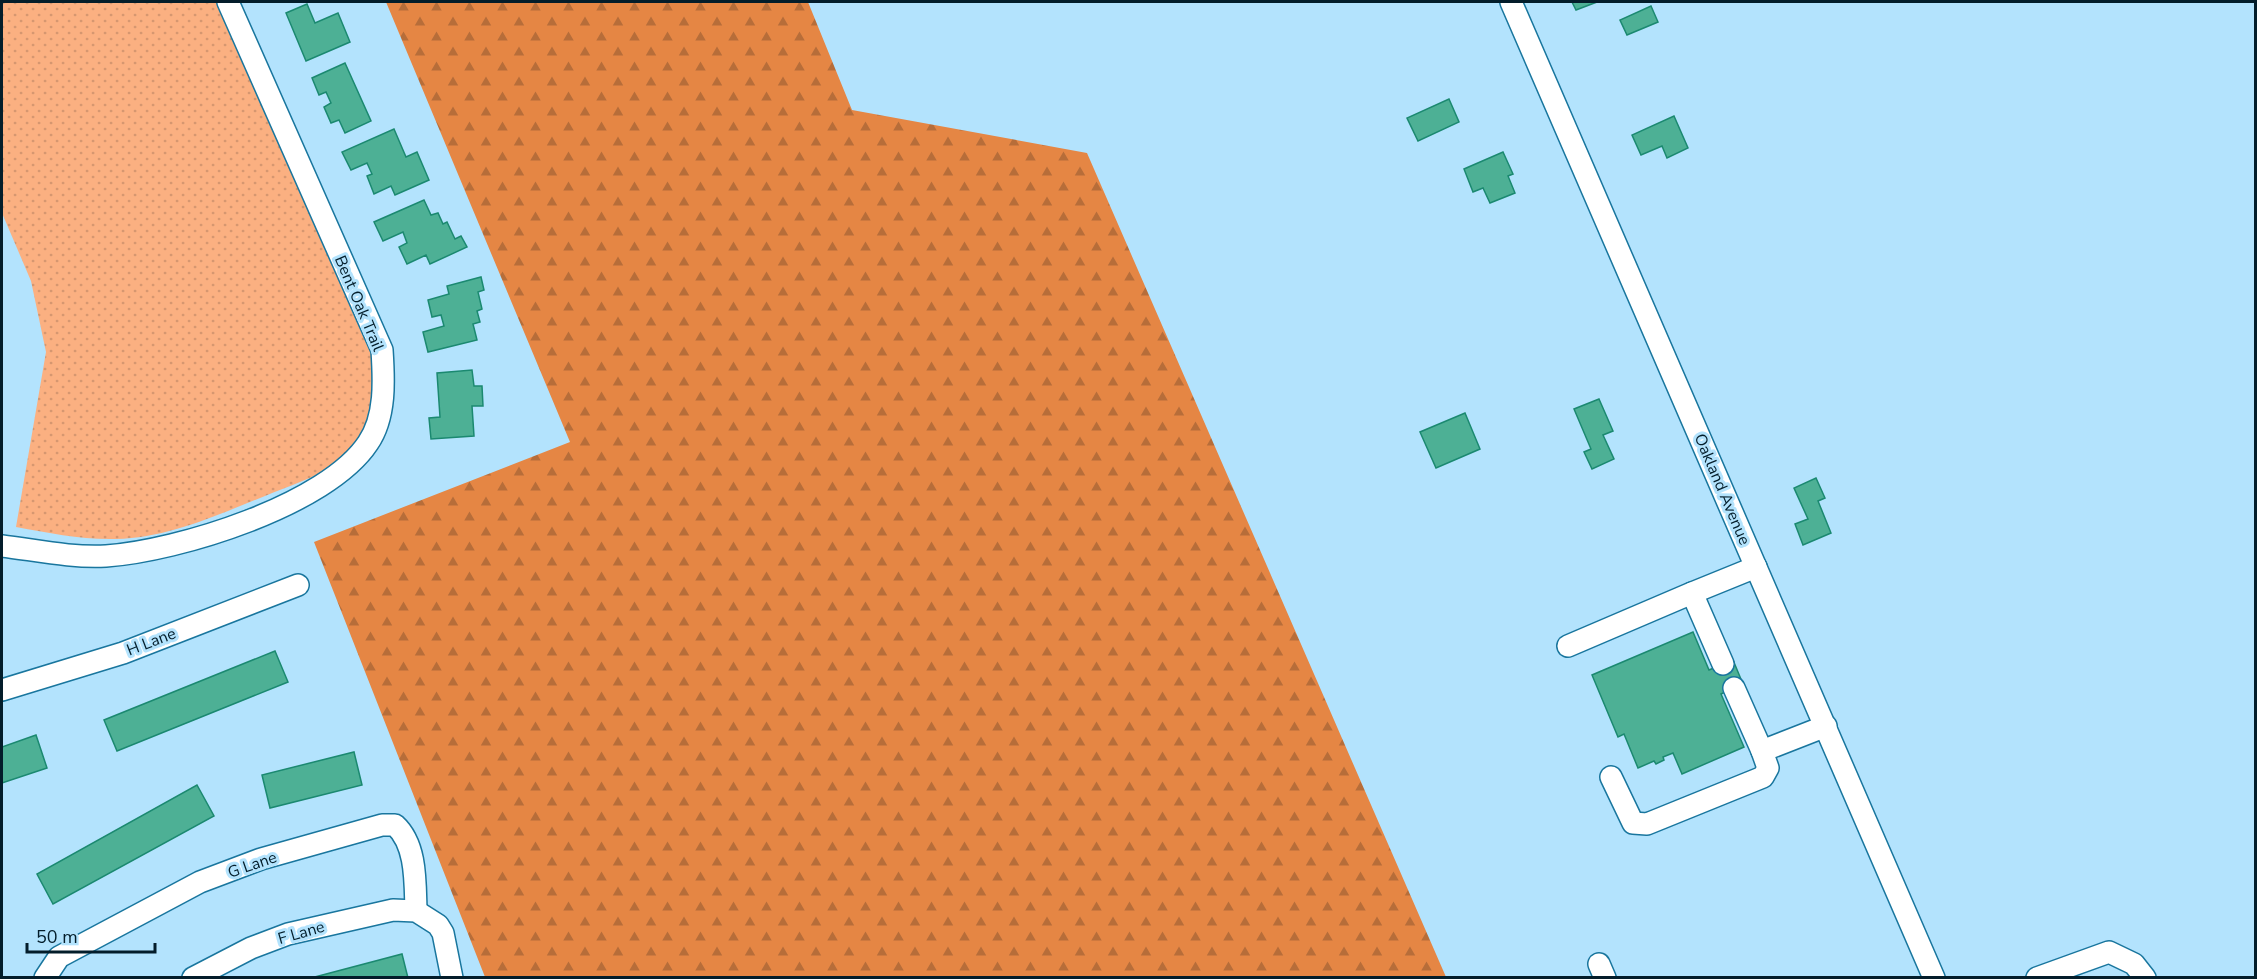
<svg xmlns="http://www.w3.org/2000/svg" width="2257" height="979" font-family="'Nunito Sans',sans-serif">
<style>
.grass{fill:url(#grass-dots)}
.forest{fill:url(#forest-firs)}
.building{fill:#4db095;stroke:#1b8970;stroke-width:1.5}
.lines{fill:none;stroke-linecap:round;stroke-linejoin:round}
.minor-casing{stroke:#19769e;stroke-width:24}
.minor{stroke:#fff;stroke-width:21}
.labels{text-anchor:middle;stroke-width:6;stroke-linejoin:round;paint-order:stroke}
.street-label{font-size:16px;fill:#031d2a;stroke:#b3e3fd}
</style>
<defs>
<pattern id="grass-dots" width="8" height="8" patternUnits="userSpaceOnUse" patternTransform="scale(1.5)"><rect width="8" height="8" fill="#fbb081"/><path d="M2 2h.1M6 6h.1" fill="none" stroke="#d69770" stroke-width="1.8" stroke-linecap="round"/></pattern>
<pattern id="forest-firs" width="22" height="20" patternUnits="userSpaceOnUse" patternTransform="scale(1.5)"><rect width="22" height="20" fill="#e58644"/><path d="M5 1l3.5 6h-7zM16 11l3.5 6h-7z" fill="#b76d39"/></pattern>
</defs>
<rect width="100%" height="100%" fill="#b3e3fd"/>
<!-- grass -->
<path class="grass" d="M2,2h216l154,350c4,30 3,57 -12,84 -5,9 -16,22 -24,28 -22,14 -47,22 -71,32 -48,19 -97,42 -149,43 -34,1 -66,-6 -100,-12l30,-175 -15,-71 -29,-68z"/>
<!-- forest -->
<polygon class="forest" points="386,2 808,2 852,110 1087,153 1446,977 485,977 314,542 570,442"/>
<!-- building -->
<g class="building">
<polygon points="1572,2 1597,2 1576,10"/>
<polygon points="307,4 315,23 338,13 350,42 306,61 286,13"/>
<polygon points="1651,6 1658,22 1627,35 1620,20"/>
<polygon points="345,63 371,121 345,133 339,120 331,123 324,107 331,103 326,92 319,95 312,78"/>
<polygon points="1449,99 1459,122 1418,141 1407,118"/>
<polygon points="1674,116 1688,148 1667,158 1662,146 1641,155 1632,135"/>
<polygon points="394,129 406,157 417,152 429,180 395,195 391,186 374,194 367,176 372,174 367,163 351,170 342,152"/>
<polygon points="1503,152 1513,174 1508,176 1515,193 1490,203 1483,188 1473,192 1464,169"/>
<polygon points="424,200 431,215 438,213 443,224 447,222 455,239 461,236 467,247 430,264 426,255 407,264 399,247 407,243 403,232 383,241 374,222"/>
<polygon points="481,277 484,290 478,292 482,309 477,311 480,322 473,324 477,340 428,352 423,332 444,326 441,315 432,317 428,300 449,294 447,286"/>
<polygon points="472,370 474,386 482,386 483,406 472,406 474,436 431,439 429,418 440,417 437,373"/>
<polygon points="1599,399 1613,431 1603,435 1614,459 1592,469 1584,452 1591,449 1574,409"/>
<polygon points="1465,413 1480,449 1436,468 1420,432"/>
<polygon points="1816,478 1825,498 1818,501 1831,533 1803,545 1795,524 1808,519 1794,488"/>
<polygon points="1693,632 1709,670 1733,660 1743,684 1721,694 1744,747 1682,774 1673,753 1663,757 1664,760 1656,764 1654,761 1638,768 1624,734 1618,737 1592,675"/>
<polygon points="275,651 288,682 117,751 104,720"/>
<polygon points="36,735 47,768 2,783 2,747"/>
<polygon points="354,752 362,785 270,808 262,775"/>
<polygon points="197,785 214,816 53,904 37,874"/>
<polygon points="402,954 408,978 311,978"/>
</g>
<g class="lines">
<!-- minor casing -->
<g class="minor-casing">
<g id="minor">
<polyline points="1511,2 1934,978"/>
<path d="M2,546c33,4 70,12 104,10 72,-5 221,-51 262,-113 18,-26 16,-63 14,-93l-154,-348"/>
<polyline points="1568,646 1692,593"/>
<polyline points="1723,664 1692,593 1756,567"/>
<polyline points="1734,688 1762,751"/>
<polyline points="2,690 123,653 298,585"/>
<polyline points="1611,777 1633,823 1647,824 1763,777 1768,768 1762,751 1826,726"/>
<polyline points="1599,964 1605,978"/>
<path d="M45,978l14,-21 141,-75 61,-23 121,-34h13c22,20 20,58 21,86"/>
<polyline points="193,978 251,948 288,934 393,910 416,911 438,925 443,933 452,978"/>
<polyline points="2037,978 2109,952 2134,964 2145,978"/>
</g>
</g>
<!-- minor -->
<use href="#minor" class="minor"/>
</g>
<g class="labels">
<!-- street labels -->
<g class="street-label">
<text transform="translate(360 303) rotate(67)" y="6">Bent Oak Trail</text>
<text transform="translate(1723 489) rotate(67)" y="6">Oakland Avenue</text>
<text transform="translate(151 641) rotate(-21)" y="6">H Lane</text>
<text transform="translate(252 864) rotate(-19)" y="6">G Lane</text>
<text transform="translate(301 932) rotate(-16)" y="6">F Lane</text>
</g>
</g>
<!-- border -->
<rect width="2257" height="979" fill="none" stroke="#031d2a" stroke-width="6"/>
<!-- scale -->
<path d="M27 943v9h128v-9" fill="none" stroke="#031d2a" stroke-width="3"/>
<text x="36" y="943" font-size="18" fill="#031d2a" stroke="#b3e3fd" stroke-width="4.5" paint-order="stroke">50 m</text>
</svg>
